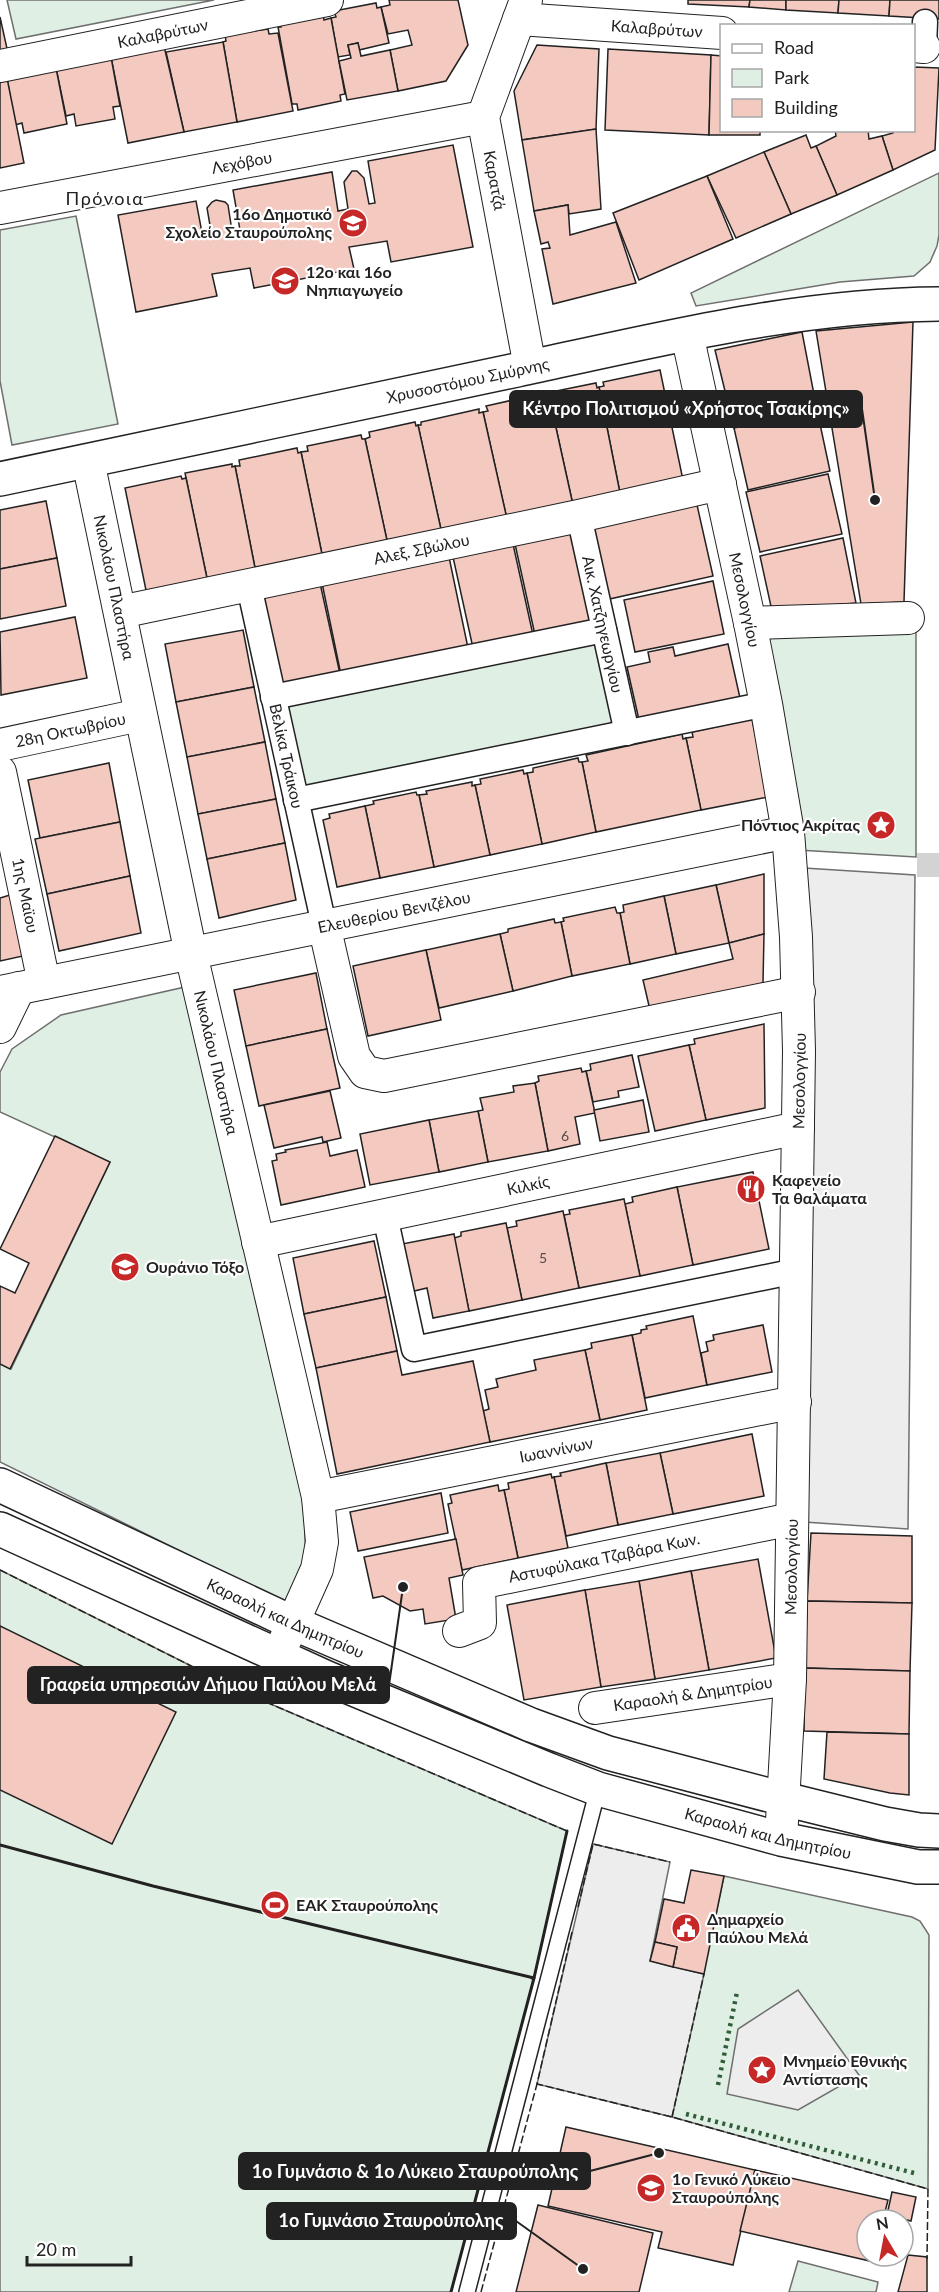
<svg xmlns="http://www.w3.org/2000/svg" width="939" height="2292" font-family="Lato,sans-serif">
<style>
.green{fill:#e0efe3;stroke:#6f6f6f;stroke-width:1.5}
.parking{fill:#ededed;stroke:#6f6f6f;stroke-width:1.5}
.building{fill:#f3c9c0;stroke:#222;stroke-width:1.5}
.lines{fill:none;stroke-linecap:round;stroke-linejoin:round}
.pedestrian-tunnel{stroke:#d3d3d3;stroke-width:24;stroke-dasharray:24 12;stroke-linecap:butt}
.service-casing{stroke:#222;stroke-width:18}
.pedestrian-casing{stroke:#222;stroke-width:27}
.minor-casing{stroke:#222;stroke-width:34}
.tertiary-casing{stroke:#222;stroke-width:36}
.secondary-casing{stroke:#222;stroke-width:36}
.service{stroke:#fff;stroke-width:15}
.pedestrian{stroke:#fff;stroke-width:24}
.minor{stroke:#fff;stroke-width:32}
.tertiary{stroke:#fff;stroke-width:33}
.secondary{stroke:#fff;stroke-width:33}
.hedge{stroke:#2f5e38;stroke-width:4.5;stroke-dasharray:3 4.5;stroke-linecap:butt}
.fence{stroke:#222;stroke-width:1.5;stroke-dasharray:8 3;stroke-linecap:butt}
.wall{stroke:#222;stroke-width:3}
.labels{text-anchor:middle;stroke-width:4.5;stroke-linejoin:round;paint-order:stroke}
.number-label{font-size:14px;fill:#564c4a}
.street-label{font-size:16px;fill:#222;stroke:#fff}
.poi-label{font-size:16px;font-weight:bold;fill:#222;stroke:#fff;text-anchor:start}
.neighbourhood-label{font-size:18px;letter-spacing:1.5px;fill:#222;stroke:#fff}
.leader{fill:none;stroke:#222;stroke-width:2}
.callout-dot{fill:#222;stroke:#fff;stroke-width:2}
.callout{fill:#222;stroke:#222;stroke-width:2}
.callout-label{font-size:18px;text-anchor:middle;font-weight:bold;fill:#fff}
</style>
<rect width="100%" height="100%" fill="#fff"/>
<!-- green -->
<g class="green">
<polygon points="7,0 214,0 16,39"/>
<polygon points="939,173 939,235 937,246 930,262 914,276 840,282 696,306 691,293"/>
<polygon points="76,216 118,424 12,445 0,381 0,230"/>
<polygon points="916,624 916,857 798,850 759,629"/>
<polygon points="600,640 617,726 303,791 285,705"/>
<polygon points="185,987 304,1504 306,1567 290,1605 0,1462 0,1364 11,1369 110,1162 0,1112 0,1072 12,1049 61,1015"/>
<polygon points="0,1570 245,1693 567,1831 534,1978 451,2292 0,2292"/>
<polygon points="724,1876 912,1917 920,1921 929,1935 928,2189 672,2117"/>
<polygon points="798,2261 878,2282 876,2292 789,2292"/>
</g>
<!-- parking -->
<g class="parking">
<polygon points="804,868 915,875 908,1529 804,1522"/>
<polygon points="593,1844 670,1862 650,1961 704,1974 672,2117 537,2084"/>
<polygon points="798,1990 859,2075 798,2110 727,2094 738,2029"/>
</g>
<!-- building -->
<g class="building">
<polygon points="389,0 458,0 468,45 446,81 398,91 390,50 412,45 408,30 388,34 381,7 390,5"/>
<polygon points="688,0 750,0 749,7 688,4"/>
<polygon points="750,0 786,0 786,10 749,7"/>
<polygon points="786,0 839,0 838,13 786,10"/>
<polygon points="839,0 890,0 889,16 838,13"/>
<polygon points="890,0 939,0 939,19 889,16"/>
<polygon points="376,3 377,8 381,7 389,43 359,50 358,43 348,45 350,55 338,57 331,18 336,17 334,11"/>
<polygon points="323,14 324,20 331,18 345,94 340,95 341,101 298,110 297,104 292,104 278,27 281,27 280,22"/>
<polygon points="0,17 8,53 0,54"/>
<polygon points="268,29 269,34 278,33 293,111 237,122 223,42 226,41 225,35"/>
<polygon points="223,42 237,122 184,132 166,52"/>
<polygon points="358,43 361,56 390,50 398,91 347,100 339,61 351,58 348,45"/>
<polygon points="537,45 599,49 596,129 522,140 514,91"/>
<polygon points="164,46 184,132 128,143 111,57"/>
<polygon points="608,49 711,55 709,135 605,130"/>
<polygon points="711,55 722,56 722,130 760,130 760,135 709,135"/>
<polygon points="111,57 120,106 113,107 115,119 76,126 74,114 66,116 56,68"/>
<polygon points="914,67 939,68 935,150 893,170 882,136 893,133 893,130 914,130"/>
<polygon points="56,68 67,124 24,133 22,123 15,125 7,78"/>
<polygon points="7,78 24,163 0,168 0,79"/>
<polygon points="596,129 601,209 569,214 568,205 534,211 522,140"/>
<polygon points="835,130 868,130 869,139 882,136 893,170 837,195 816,146 836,136"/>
<polygon points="806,135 811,148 816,146 837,195 791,214 764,152"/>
<polygon points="453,145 473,247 391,262 387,241 349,247 354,269 254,288 250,268 212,274 217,296 136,312 118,215 196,201 203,238 212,237 207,208 212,202 216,200 225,202 228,205 232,231 240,230 233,190 332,172 338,211 348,209 344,182 352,171 357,171 364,178 369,204 375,203 368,161"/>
<polygon points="764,152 791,214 736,238 707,176"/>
<polygon points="707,176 733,239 639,280 613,213"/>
<polygon points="568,205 570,235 616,222 636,283 553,304 542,249 550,248 548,242 541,244 534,211"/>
<polygon points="913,322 904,602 861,604 816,331"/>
<polygon points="802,332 817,410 734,428 715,350"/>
<polygon points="660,370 683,480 620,493 599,387 604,386 603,382"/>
<polygon points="596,383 597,388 599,387 620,493 573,505 549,396 552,396 551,392"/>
<polygon points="544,393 545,397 549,396 573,505 507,519 483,412 488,411 486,406"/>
<polygon points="479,409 479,413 483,412 507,519 442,534 418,425 421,425 421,422"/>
<polygon points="817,410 830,471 748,490 734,428"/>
<polygon points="415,422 416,426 418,425 442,534 388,545 365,439 370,437 369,432"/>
<polygon points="361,435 362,439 365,439 388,545 323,559 301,452 308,451 307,446"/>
<polygon points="297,448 298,453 301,452 323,559 256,573 235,466 240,466 239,460"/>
<polygon points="232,464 232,467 235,466 256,573 208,583 185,473"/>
<polygon points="828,474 842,534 760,552 746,492"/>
<polygon points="181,476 182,479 186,478 208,583 147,595 125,488"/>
<polygon points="46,501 57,558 0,569 0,510"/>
<polygon points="697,505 713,576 605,600 590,529"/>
<polygon points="574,531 594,621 535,635 515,544"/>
<polygon points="843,538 856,603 772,611 760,556"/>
<polygon points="513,544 533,635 473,648 453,557"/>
<polygon points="449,557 468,648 341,675 322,583"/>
<polygon points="57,558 66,606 0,619 0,569"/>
<polygon points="713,581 724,634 635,652 624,600"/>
<polygon points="320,583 340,674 281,687 261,596"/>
<polygon points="75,617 87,678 1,695 0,632"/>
<polygon points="243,630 254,687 176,702 165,644"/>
<polygon points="728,644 740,698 639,720 627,667 650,662 648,652 673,647 675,656"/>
<polygon points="254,687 265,742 187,757 176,702"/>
<polygon points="752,719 768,797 701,810 686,738 693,737 692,732"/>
<polygon points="682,734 683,739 686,738 701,810 596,832 582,762 588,761 586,755"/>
<polygon points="265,742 276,799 198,814 187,757"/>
<polygon points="578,758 579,762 582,762 596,832 542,844 527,773 533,772 533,768"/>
<polygon points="109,763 120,822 40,838 28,780"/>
<polygon points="523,770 524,774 527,773 542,844 490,855 475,785 481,784 480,779"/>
<polygon points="472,782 472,786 475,785 490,855 434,867 419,795 427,794 426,791"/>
<polygon points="416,792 417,795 419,795 434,867 380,878 365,806 374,804 373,801"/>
<polygon points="276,799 285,843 207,859 198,814"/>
<polygon points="365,806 380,878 337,887 323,820 330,818 329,814"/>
<polygon points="120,822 130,876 47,894 35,839"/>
<polygon points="285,843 296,900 219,918 207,859"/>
<polygon points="764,874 764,934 729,943 716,885"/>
<polygon points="130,876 141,933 59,951 47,894"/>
<polygon points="716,885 729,943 676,954 664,896"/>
<polygon points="10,895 23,956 0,961 0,898"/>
<polygon points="664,896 676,954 630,964 620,913 624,912 623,905"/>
<polygon points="615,907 617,913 620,913 630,964 572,976 561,922 564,921 563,918"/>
<polygon points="554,919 555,923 561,922 572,976 513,991 500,934 508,932 508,929"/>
<polygon points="500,934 513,991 439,1008 426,950"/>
<polygon points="764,934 763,983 650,1010 643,980 733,959 729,943"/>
<polygon points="426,950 441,1020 368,1036 353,966"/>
<polygon points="316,973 327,1029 246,1046 234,990"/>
<polygon points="764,1024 765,1108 706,1120 689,1045 695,1044 694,1039"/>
<polygon points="327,1029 340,1088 259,1106 246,1046"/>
<polygon points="689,1045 706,1120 655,1131 638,1056"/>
<polygon points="632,1055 639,1087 618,1091 619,1097 593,1102 586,1071 591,1070 590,1064"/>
<polygon points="581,1068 582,1072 586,1071 595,1113 575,1117 580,1144 548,1151 535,1083 539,1081 538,1076"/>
<polygon points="535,1083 548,1151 488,1162 478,1111 483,1110 480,1098 514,1092 513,1086"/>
<polygon points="330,1091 341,1138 323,1142 322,1137 274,1148 264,1105"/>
<polygon points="643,1100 649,1132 600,1141 594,1110"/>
<polygon points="478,1111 488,1162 439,1172 429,1120"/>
<polygon points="429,1120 439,1172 370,1185 360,1134"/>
<polygon points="55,1136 110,1162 10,1369 0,1364 0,1286 15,1293 29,1263 0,1249"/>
<polygon points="327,1142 330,1156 357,1150 365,1187 281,1205 272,1161 277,1160 276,1154 286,1152 285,1150"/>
<polygon points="753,1172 769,1249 693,1265 677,1187"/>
<polygon points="677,1187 693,1265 640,1276 625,1204 633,1202 632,1197"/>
<polygon points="624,1199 640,1276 579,1288 564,1215 570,1214 569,1210"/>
<polygon points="563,1211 579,1288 522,1300 507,1228 517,1226 516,1221"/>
<polygon points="506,1223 522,1300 469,1311 454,1238 461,1236 461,1232"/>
<polygon points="454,1234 469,1311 433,1318 427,1288 410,1292 402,1244"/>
<polygon points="374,1241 386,1297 304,1314 293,1258"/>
<polygon points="386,1297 397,1351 316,1368 304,1314"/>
<polygon points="693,1316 707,1385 645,1398 632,1335 641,1333 641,1330 647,1329 646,1326"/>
<polygon points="763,1325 772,1372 707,1385 701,1353 708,1351 706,1342 714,1340 713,1335"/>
<polygon points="632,1335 647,1410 600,1420 585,1350 592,1348 591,1343"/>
<polygon points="585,1350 600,1420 490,1442 483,1411 489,1409 485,1390 498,1387 496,1379 536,1370 534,1360"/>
<polygon points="397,1351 402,1375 473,1361 490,1442 337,1474 316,1368"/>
<polygon points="752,1434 764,1496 673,1514 660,1453"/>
<polygon points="660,1453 673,1514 618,1525 606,1463"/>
<polygon points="606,1463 618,1525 566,1536 554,1477 561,1476 560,1473"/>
<polygon points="551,1474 552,1478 554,1477 568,1548 518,1558 504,1490 509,1489 508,1483"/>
<polygon points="498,1485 499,1491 504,1490 518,1558 462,1570 448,1504 452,1503 450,1495"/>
<polygon points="441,1493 448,1533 358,1551 350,1512"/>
<polygon points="811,1533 912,1536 912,1603 807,1601"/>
<polygon points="456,1539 463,1575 449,1578 456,1619 425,1624 423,1609 410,1611 383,1596 373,1598 364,1557"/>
<polygon points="758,1559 776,1658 709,1670 691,1571"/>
<polygon points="691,1571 709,1670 655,1679 639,1581"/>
<polygon points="639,1581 655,1679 601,1687 585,1590"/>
<polygon points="585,1590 601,1687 524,1700 507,1605"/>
<polygon points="807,1601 912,1603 910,1671 805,1668"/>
<polygon points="0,1626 176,1712 112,1844 0,1790"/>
<polygon points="805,1668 910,1671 909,1734 804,1731"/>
<polygon points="827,1732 909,1734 909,1795 890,1793 824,1779"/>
<polygon points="691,1870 724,1876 704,1974 673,1967 677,1947 655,1942 664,1899 684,1903"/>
<polygon points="655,1942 677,1947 673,1967 650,1961"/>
<polygon points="566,2127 755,2170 733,2265 658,2248 662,2232 548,2206"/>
<polygon points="755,2170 888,2200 883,2220 867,2220 867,2256 875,2256 874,2262 740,2231"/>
<polygon points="892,2192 916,2197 911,2221 887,2215"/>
<polygon points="538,2205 653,2233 639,2292 516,2292"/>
<polygon points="908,2255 927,2257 927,2292 898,2292"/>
</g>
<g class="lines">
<!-- pedestrian-tunnel -->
<polyline class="pedestrian-tunnel" points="917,865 939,865"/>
<!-- service casing -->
<g class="service-casing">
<polyline id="service" points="467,2292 598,1789"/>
</g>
<!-- pedestrian casing -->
<g class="pedestrian-casing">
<g id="pedestrian">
<polyline points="924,47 925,22"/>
<path id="s1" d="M579,516l48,217"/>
<path id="s2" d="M249,586l75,339"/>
<polyline points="273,697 604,630"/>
<polyline points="296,800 766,704"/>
<polyline points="385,1216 414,1349 796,1271"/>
</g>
</g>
<!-- minor casing -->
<g class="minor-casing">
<g id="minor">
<path id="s3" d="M526,0l-43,117 47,250"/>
<path id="s4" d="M519,19l203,14"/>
<polyline points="914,46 924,47"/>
<path id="s5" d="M0,66l327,-66"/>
<path id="s6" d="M0,208l483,-91"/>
<path id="s7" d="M687,334l63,289 16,81 22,128 8,105 3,114 -9,628 -9,160"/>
<path id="s8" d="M88,461l103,493 127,543 4,45 -5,27 -39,87"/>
<path id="s9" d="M120,612l459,-96 141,-32"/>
<polyline points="750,623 908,618"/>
<path id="s10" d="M0,745l140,-30"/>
<path id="s11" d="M0,772l44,211"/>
<polyline points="324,925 354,1056 365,1072 384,1076 799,992"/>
<path id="s12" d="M0,992l788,-160"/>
<polyline points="0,1027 19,988"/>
<path id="s13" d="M258,1242l540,-114"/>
<path id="s14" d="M318,1497l477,-95"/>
<path id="s15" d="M459,1631l21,-8 -1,-40 313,-64"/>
<path id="s16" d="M595,1708l195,-29"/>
</g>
</g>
<!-- tertiary casing -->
<g class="tertiary-casing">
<g id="tertiary">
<path id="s17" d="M0,479c172,-36 345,-73 517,-109 139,-30 279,-65 422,-66"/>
</g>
</g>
<!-- secondary casing -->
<g class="secondary-casing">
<g id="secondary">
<path id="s18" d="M0,1485l293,138 238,102 77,28 176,46 101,25 34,6 20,1"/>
<path id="s19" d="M0,1529l327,149 222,92 49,19 183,50 137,28h21"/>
</g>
</g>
<!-- service -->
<use href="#service" class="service"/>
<!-- pedestrian -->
<use href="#pedestrian" class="pedestrian"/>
<!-- minor -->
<use href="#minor" class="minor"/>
<!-- tertiary -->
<use href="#tertiary" class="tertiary"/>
<!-- secondary -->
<use href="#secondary" class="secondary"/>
<!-- hedge -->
<g class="hedge">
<polyline points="718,2085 737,1992"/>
<polyline points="686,2114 918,2174"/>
</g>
<!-- fence -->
<g class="fence">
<polyline points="0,1570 245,1693 567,1831"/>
<polyline points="0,1845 153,1886 534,1978"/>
<polyline points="578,1907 593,1844 670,1862"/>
<polyline points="572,1932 537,2084 672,2117 928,2189 927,2259"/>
<polyline points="672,2117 704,1974"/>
<polyline points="481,2292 537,2084"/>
</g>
<!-- wall -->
<g class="wall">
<polyline points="0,1845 153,1886 534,1978 451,2292"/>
<polyline points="532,1978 534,1978 567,1831"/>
</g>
</g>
<!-- icons -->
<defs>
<g id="school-disc" transform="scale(1.5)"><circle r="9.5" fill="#c62828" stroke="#fff"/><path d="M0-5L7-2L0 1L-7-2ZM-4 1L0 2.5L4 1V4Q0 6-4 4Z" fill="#fff"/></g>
<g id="sight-disc" transform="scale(1.5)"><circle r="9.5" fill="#c62828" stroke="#fff"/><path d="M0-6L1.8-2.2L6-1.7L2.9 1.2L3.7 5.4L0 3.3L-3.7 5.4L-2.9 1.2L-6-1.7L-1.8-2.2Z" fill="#fff"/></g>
<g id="restaurant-disc" transform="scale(1.5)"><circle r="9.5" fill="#c62828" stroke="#fff"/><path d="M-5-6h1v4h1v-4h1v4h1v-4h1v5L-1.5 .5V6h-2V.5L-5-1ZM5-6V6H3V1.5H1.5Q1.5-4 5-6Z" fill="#fff"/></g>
<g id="stadium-disc" transform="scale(1.5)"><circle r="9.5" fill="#c62828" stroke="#fff"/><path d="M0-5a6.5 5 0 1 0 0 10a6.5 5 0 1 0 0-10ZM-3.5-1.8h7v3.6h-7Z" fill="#fff"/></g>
<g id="civic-disc" transform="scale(1.5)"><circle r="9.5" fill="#c62828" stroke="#fff"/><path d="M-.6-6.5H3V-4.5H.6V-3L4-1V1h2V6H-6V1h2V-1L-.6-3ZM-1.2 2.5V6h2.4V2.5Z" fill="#fff"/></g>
</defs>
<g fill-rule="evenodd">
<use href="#school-disc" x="353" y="223"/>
<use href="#school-disc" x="285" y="281"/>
<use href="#sight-disc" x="881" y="825"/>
<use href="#restaurant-disc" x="751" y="1189"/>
<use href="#school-disc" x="125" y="1267"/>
<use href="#stadium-disc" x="275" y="1905"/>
<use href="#civic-disc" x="686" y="1928"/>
<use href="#sight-disc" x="762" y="2070"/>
<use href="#school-disc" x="651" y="2188"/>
</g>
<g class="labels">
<!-- number labels -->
<g class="number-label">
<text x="565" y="1141">6</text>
<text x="543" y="1263">5</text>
</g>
<!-- street labels -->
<g class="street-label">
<text dy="6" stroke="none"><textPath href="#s4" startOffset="138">Καλαβρύτων</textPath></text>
<text dy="6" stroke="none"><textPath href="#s5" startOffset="166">Καλαβρύτων</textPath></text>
<text dy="6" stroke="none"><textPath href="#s6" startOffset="246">Λεχόβου</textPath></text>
<text dy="6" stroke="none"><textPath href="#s3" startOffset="189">Καρατζά</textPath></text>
<text dy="6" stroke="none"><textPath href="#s17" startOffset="478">Χρυσοστόμου Σμύρνης</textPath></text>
<text dy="6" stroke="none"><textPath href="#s9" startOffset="308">Αλεξ. Σβώλου</textPath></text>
<text dy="6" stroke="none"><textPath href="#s8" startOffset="129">Νικολάου Πλαστήρα</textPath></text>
<text dy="6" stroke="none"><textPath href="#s7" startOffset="272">Μεσολογγίου</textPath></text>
<text dy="6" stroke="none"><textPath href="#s1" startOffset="111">Αικ. Χατζηγεωργίου</textPath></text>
<text dy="6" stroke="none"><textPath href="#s10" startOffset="72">28η Οκτωβρίου</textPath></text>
<text dy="6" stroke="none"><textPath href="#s2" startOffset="174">Βελίκα Τράικου</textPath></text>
<text dy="6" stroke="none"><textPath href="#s11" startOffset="126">1ης Μαϊου</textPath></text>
<text dy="6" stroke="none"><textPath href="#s12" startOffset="402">Ελευθερίου Βενιζέλου</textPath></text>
<text dy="6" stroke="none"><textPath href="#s8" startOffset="615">Νικολάου Πλαστήρα</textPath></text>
<text transform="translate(799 1081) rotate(-89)" y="6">Μεσολογγίου</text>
<text dy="6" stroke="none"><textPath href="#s13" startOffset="276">Κιλκίς</textPath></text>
<text dy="6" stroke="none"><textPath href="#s14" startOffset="243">Ιωαννίνων</textPath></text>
<text dy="6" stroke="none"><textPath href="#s15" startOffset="190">Αστυφύλακα Τζαβάρα Κων.</textPath></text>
<text transform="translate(791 1567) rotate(-89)" y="6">Μεσολογγίου</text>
<text dy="6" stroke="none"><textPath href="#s18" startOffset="315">Καραολή και Δημητρίου</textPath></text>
<text dy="6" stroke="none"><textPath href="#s16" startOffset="99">Καραολή &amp; Δημητρίου</textPath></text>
<text dy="6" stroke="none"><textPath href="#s19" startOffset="828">Καραολή και Δημητρίου</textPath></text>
</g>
<!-- poi labels -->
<g class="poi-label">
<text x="332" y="220" text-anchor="end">16ο Δημοτικό<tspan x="332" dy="18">Σχολείο Σταυρούπολης</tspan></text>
<text x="306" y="278">12ο και 16ο<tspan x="306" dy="18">Νηπιαγωγείο</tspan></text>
<text x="860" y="831" text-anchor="end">Πόντιος Ακρίτας</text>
<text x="772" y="1186">Καφενείο<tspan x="772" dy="18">Τα θαλάματα</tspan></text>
<text x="146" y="1273">Ουράνιο Τόξο</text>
<text x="296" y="1911">EAK Σταυρούπολης</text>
<text x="707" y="1925">Δημαρχείο<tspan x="707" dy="18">Παύλου Μελά</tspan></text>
<text x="783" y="2067">Μνημείο Εθνικής<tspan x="783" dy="18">Αντίστασης</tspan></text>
<text x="672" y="2185">1ο Γενικό Λύκειο<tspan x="672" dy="18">Σταυρούπολης</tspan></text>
</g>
<!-- neighbourhood labels -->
<g class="neighbourhood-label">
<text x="105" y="205">Πρόνοια</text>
</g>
</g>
<!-- callouts -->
<path class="leader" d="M875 500L862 409M403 1587L389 1685M659 2153L590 2171M583 2269L516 2221"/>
<g class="callout-dot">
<circle cx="875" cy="500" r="6"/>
<circle cx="403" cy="1587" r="6"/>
<circle cx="659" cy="2153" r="6"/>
<circle cx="583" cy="2269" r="6"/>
</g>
<g class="callout">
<rect x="510" y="391" width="352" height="36" rx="6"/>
<rect x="28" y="1667" width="361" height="36" rx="6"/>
<rect x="239" y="2153" width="351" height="36" rx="6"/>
<rect x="267" y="2203" width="249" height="36" rx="6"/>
</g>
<g class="callout-label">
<text x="686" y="415">Κέντρο Πολιτισμού «Χρήστος Τσακίρης»</text>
<text x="208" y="1691">Γραφεία υπηρεσιών Δήμου Παύλου Μελά</text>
<text x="415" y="2178">1ο Γυμνάσιο &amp; 1ο Λύκειο Σταυρούπολης</text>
<text x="391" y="2227">1ο Γυμνάσιο Σταυρούπολης</text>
</g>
<!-- legend -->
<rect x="720" y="24" width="195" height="108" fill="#ffffff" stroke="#a7a7a7" stroke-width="1.5"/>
<rect x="732" y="44" width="30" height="9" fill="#ffffff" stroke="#a7a7a7" stroke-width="1.5"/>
<text x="774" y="54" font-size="18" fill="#222222">Road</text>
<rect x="732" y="69" width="30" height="18" fill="#e0efe3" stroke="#a7a7a7" stroke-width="1.5"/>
<text x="774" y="84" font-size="18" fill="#222222">Park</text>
<rect x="732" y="99" width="30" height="18" fill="#f3c9c0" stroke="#a7a7a7" stroke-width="1.5"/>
<text x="774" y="114" font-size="18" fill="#222222">Building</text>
<!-- north arrow -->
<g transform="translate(885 2238) rotate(350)"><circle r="28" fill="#ffffff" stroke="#a7a7a7" stroke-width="1.5"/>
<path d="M0-4.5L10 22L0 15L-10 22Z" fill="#c62828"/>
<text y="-9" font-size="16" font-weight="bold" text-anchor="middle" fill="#222222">N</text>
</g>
<!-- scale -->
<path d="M27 2256v9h104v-9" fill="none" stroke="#222222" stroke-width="3"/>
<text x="36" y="2256" font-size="18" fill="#222222" stroke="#ffffff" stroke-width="4.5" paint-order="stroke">20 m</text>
</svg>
